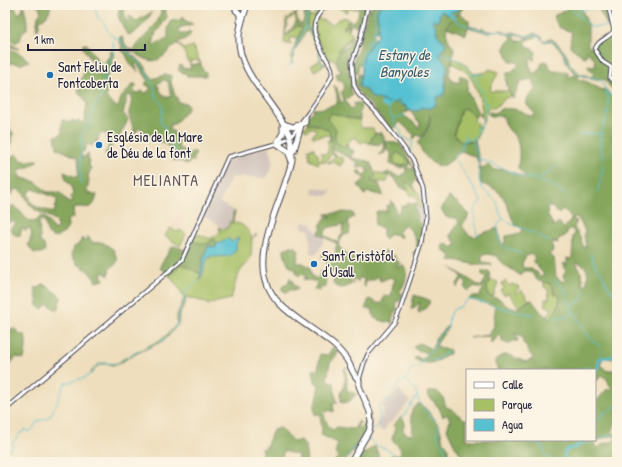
<svg xmlns="http://www.w3.org/2000/svg" width="622" height="467" font-family="'Patrick Hand',sans-serif">
<style>
.built{fill:#f1d5bc}
.industrial{fill:#cec1b9}
.green{fill:#a7c066;stroke:#647150}
.forest{fill:#85a65b;stroke:#54644b;fill-rule:evenodd}
.water{fill:#57c1d2;stroke:#3c7286}
.lines{fill:none;stroke-linecap:round;stroke-linejoin:round}
.stream{stroke:#57c1d2;stroke-width:1}
.river{stroke:#57c1d2;stroke-width:2.5}
.secondary-casing{stroke:#413e4e;stroke-width:5}
.highway-casing{stroke:#413e4e;stroke-width:7}
.secondary{stroke:#fff;stroke-width:3}
.highway{stroke:#fff;stroke-width:5}
.highway-bridge-casing{stroke:#413e4e;stroke-width:7;stroke-linecap:butt}
.highway-bridge{stroke:#fff;stroke-width:5}
.poi-dot{fill:#1f6fb2;stroke:#fcf5e5;stroke-width:1.5}
.labels{text-anchor:middle;stroke-width:3;stroke-linejoin:round;paint-order:stroke}
.poi-label{font-size:14px;fill:#22223b;stroke:#fcf5e5;text-anchor:start}
.water-label{font-size:15px;font-style:italic;fill:#355a70;stroke:#fcf5e5}
.quarter-label{font-size:16px;letter-spacing:1px;fill:#645559;stroke:#fcf5e5}
</style>
<rect width="100%" height="100%" fill="#fcf5e5"/>
<filter id="ink" filterUnits="userSpaceOnUse"><feTurbulence type="fractalNoise" baseFrequency=".025" numOctaves="2"/><feDisplacementMap in="SourceGraphic" scale="8" xChannelSelector="R" yChannelSelector="G"/><feConvolveMatrix kernelMatrix="1 2 1 2 8 2 1 2 1" color-interpolation-filters="sRGB"/></filter>
<filter id="wash" filterUnits="userSpaceOnUse"><feTurbulence type="fractalNoise" baseFrequency=".012" numOctaves="4" result="noise"/><feDisplacementMap in="SourceGraphic" scale="16" xChannelSelector="R" yChannelSelector="G"/><feGaussianBlur stdDeviation="0.9" result="paint"/><feColorMatrix in="noise" values="0 0 0 0 0 0 0 0 0 0 0 0 0 0 0 0 0 1.4 0 .05"/><feComposite in="paint" operator="in"/></filter>
<g filter="url(#wash)">
<rect width="100%" height="100%" fill="#eedebd"/>
<!-- built -->
<polygon class="built" points="179,212 184,216 179,228 176,226 174,229 170,228"/>
<!-- industrial -->
<g class="industrial">
<polygon points="269,147 273,162 267,178 231,177 220,203 235,211 233,213 232,222 227,232 214,222 203,216 228,158 233,162 234,156"/>
<polygon points="313,187 328,190 331,190 328,196 313,194"/>
<polygon points="415,204 419,207 425,208 424,221 417,221"/>
<polygon points="302,222 312,223 312,227 325,238 317,254 310,253 310,231 308,229 303,229"/>
<polygon points="399,389 404,396 410,401 391,423 389,422 385,430 382,432 377,427 382,417 382,413 384,408 381,407 387,403"/>
</g>
<!-- green -->
<g class="green">
<path d="M320,5l-1,4h1l7,-4 -9,8 -4,9 7,38 2,4 4,-2v1l-12,8 -4,-5 9,-6c-1,-11 -5,-26 -14,-33l2,-4v-7l5,1z"/>
<polygon points="336,5 359,5 359,9 348,9 347,12 335,6"/>
<polygon points="294,6 300,10 296,14 299,24 296,22 295,15 288,20 285,36 297,26 303,28 298,38 290,38 291,45 284,43 286,19 295,14 298,11 295,8 290,8"/>
<path d="M344,17l5,3 -6,8 6,-3 -1,5 4,3v4c-7,4 -11,6 -13,15 -2,4 0,6 -3,9l-1,-1 -7,-1c-7,-13 -16,-26 -11,-41l14,6h2l5,-5h2z"/>
<polygon points="178,43 184,49 193,46 201,64 200,65 198,60 190,61 190,65 183,50 177,44"/>
<path d="M454,58l9,4 11,12 13,-2 2,-3 10,3 -8,14 -1,5h19l2,5 -7,3 -9,9h-7l-11,29 -2,4v-1l-3,2 -3,-1 -8,1 -7,-8c3,-9 4,-19 9,-26l5,2 6,6h2l-2,4 3,3v3l2,1 3,-3 1,-7 -1,1 -1,-2 -3,-1 1,-1h3c0,-13 -7,-33 -16,-42 -4,-4 -9,-6 -14,-9z"/>
<path d="M329,113c11,1 20,6 31,7v6l3,2h9l3,5 -6,10 -6,-2 -1,2 -3,-1v-2l-6,-3 -6,7 -4,3c-7,-5 -10,-9 -7,-17l-9,-9z"/>
<path d="M310,124c10,2 24,5 20,16l3,4 -2,2 1,4 -1,2 13,7 -2,5 -2,2 -6,-4 -6,1v-1l8,-6 -5,-2 -5,8 -6,-1 -2,3 -8,-4 -2,-11 6,-1 1,4 3,2v5l2,1 2,-2 -1,-5 6,1 2,-9 -2,-3 3,-4 -1,-3 -16,2 -1,-2 4,-3 -1,-4h-4l-4,3 -4,-3z"/>
<polygon points="397,152 408,160 410,164 408,165 405,164 403,166 395,164 393,159"/>
<polygon points="373,171 380,174 389,176 387,182 372,182 371,179 374,176"/>
<polygon points="407,182 419,193 420,199 423,202 425,208 421,208 414,204 418,202 414,194 411,196 407,190 408,188 405,185"/>
<path d="M235,211l-2,12c10,-1 15,7 19,15l5,-4 -5,4 -1,18 -3,6 -7,8 -4,7 -6,22 -19,4 -4,2 -3,-3 -19,-5 -1,7 -6,11 -1,9 -13,16 -36,17c-4,3 -10,8 -16,8 -5,-1 -9,-2 -14,0 -4,2 -5,7 -9,9 12,-17 12,-8 28,-11l5,-4 39,-20 7,-6 8,-9v-9l7,-16 -5,-11 -12,-15 10,-9 17,-29c14,-3 11,11 26,-3l-1,-5 4,3 5,-3 2,-6 2,2v-1l1,-9z"/>
<polygon points="170,228 177,232 180,230 186,234 180,246 165,236"/>
<polygon points="489,279 498,282 493,298 488,295 487,286 490,282"/>
<polygon points="505,281 509,286 512,284 518,286 519,288 515,292 516,294 521,290 529,300 519,307 508,293 504,295 501,291 504,288 502,283"/>
<polygon points="544,282 547,282 552,285 554,293 558,295 560,297 558,307 550,320 547,317 552,309 545,305 545,299 549,299 548,289 544,287"/>
</g>
<!-- forest -->
<g class="forest">
<polygon points="24,5 27,21 27,29 23,31 20,40 15,43 5,39 5,16 11,12 12,6 15,8 18,13 21,13"/>
<path d="M35,5h16c-1,7 -4,12 -11,15l-2,10 -2,-1 2,-13 3,-3 -2,-7 -2,1z"/>
<path d="M120,5h3l3,16h3v-5l8,5 15,-9c-4,9 -14,20 -23,23l-3,-2 -8,-17z"/>
<path d="M160,5l5,2 2,11 -4,4 -2,6 -5,4 -3,12 2,1 13,-7v-8l3,-9 9,-1 2,-3h2v3l9,4 -3,2 -9,1 -2,3 2,4h5l4,-3 1,1c-2,8 -8,7 -14,11 -8,7 -18,23 -31,16 -5,-2 -9,-5 -14,-8l-3,1 16,14 2,5 6,8 11,-4h6l2,3 -1,4 4,14 2,1 1,5 9,2 1,4c-4,6 -9,10 -13,16h-4l-2,5 8,5 -2,3 3,4 1,8 6,1 4,5 4,-4 3,2 -3,6 1,1v2l-2,-2 -5,5 -4,-3 -11,-2 1,-2 -3,-4 -1,-7 -30,-19 -5,7c0,-8 -3,-13 -5,-20 -1,-6 4,-10 2,-20l-5,1v7l-3,10 5,6c-2,7 -8,13 -9,21l-3,1 -5,4v4l-5,7 -1,-4 3,-3v-9l-2,-1 1,-5 -4,-1 -5,3v6l-6,1 1,3 -7,-2v4l-5,6 1,3h2l4,-4 1,12 2,4 -3,7 1,3 -2,14 10,2c-5,20 -11,9 -24,13l1,10h-3l-3,2 -1,3 2,3 -5,7 -10,5 -6,-4 -4,-14 -5,1 1,21 4,3 1,6 -3,2h-8l-6,-8c3,-6 6,-13 0,-18l-2,4 -4,-3 -2,7 -3,2 -5,-5 -2,-4 6,-4 -1,-2h-8l-2,6v-18l1,1 7,-6c8,5 10,13 19,17l4,-1 5,-5c9,2 8,10 14,14l2,-3v-5c-7,-7 -18,-8 -25,-15 -6,-6 -7,-15 -14,-18l-6,2 1,4 -5,-3 -2,1 1,3 -1,4 -1,1v-41l1,1 9,-7 4,3 3,4 16,-1 -7,6 -12,4 1,7 16,5 11,10c14,0 13,-1 21,11l5,-2 -3,-4 3,-2 -2,-9 -5,-6 -2,-8 12,5 2,-2c0,-6 2,-14 -1,-18h-1l-19,-9 -2,-12 4,-1 3,-2v-14l8,4 2,-3 4,2 2,-1 5,2c2,-7 4,-15 4,-21l-8,-9 -1,-4 9,-24 6,3 2,-2 -12,-18 1,-4h3c4,5 6,11 10,15 3,3 5,4 7,8l2,-1 -1,-4 5,-7 1,-4 3,2c-1,2 -3,15 -4,17 -1,4 -4,6 -4,10l4,4 -4,12 2,4 10,8 3,-10 13,-15 3,3 -4,4 4,4 5,-3 4,2 5,-5 -6,-4 3,-4 -11,-17 -2,1 3,8 -7,-7 -6,-12 -3,-2v-5l-3,-6 1,-3h2c3,7 4,11 12,13 8,-14 31,-27 26,-45zM163,80l5,1 3,16h-6l-6,-8v-3h-2l-1,-1zM33,189l23,9 1,3 -3,12c-6,-4 -17,-3 -22,-10 -2,-2 -3,-7 -4,-10z"/>
<polygon points="305,5 309,5 309,18 306,27 310,29 318,45 317,46 309,32 306,31 294,52 292,64 291,58 297,39 295,38 298,38 302,28 297,26 287,36 296,22 299,24 302,24 305,17 302,8"/>
<polygon points="359,5 363,5 363,10 365,5 367,5 364,17 356,25 361,22 356,27 353,24 350,26 348,31 349,24 343,29 349,20 352,22 358,17"/>
<path d="M369,5l1,7 3,-7h7l-3,8 3,11 -2,3v5h-4l-1,5 2,2 -10,14 -3,10h-3l-1,9 -4,1v6l3,1 1,-6 3,1 -2,11 8,5 6,7h5l5,3 12,2 4,-3c2,7 11,9 18,11l6,-5 5,3 7,-3 2,-8 6,-3c4,-9 3,-20 4,-30l-5,-5 -3,-6 7,-10 -9,-10 -1,-8 -4,-5 1,-1 5,1 3,-10 7,4 3,-4c7,1 9,-5 15,-6 -9,12 -26,18 -17,36 1,3 4,5 5,8l-5,25 4,8h8l-2,-4 1,-3 8,5 -1,11 12,23 -5,2 -6,-6 -5,-2 -3,4 -6,22 8,9 5,-2 5,1 3,-2 5,26 2,2 6,-3 7,5 10,-1 22,9 -9,-10c1,-10 3,-22 -3,-31 -2,-4 -6,-6 -8,-10 -3,-4 -2,-8 -5,-11h-11l-3,-2 1,-2 6,1 7,-5 2,1c10,-1 17,1 26,7l3,-1 1,-2c-2,-3 -5,-5 -7,-8 -3,-7 7,-11 8,-17 0,-3 -2,-6 -2,-9l-12,2 -8,17c-6,-8 -8,-15 -6,-25l4,-1 8,-7 -3,-3 -6,-1 -6,-13 3,-6 5,-3 -1,-3 -10,-5 -5,-1 -8,3 -20,-6 -2,8 -19,-8 2,-4 11,-10 9,8v4l11,4 3,-2v2l6,2 13,-1 6,4 5,-2 13,4 8,-3 8,4v3l3,1 5,-3 7,5 10,12 3,10 9,8 12,4 3,-3 -7,-8 9,1 -2,-9 -7,-6 -1,5h-2l-13,-10 -1,-2 2,-13 -12,-4 -6,-9 1,-4 11,-5 4,-5h10l8,20v20l2,3c7,-8 10,-11 21,-12l3,-6 1,-5h-8l-9,-17 19,1v83l-7,-5 -6,-8 -6,1 -18,-5 -3,3c2,2 5,2 7,3 6,1 13,7 19,9l2,-1 12,13v257l-14,-1 -3,6 7,7 10,-2v49l-5,15 5,1v28h-131c-5,-4 -13,-3 -20,-2l-1,2h-111l4,-5 17,-11 4,11 5,4 8,-6h7l2,-3 -1,-4 -8,-8 3,-12 -2,-3 8,-8 3,3 1,4 -2,3v4l4,3 5,1c4,-14 -9,-22 8,-32l14,15 5,8 4,15 3,3 2,4v5l2,3 6,4h7v-2l-8,-12 -8,-17 3,-9 -3,-6 -4,3 -4,-9 -12,-14 1,-2 9,-1 6,6 3,10c9,2 12,10 21,13v20h128v-37l11,-13 6,-2v-2h-2l-3,-7 -6,-4 -3,5h-3v-10h-97l-3,-7c7,-16 20,-4 31,-1l7,-3v-2l-5,-5 -2,-6 -3,-3v-5l-8,-5 3,8h-5l-5,3 -5,-2 -2,-5 -3,-2 -3,5 -5,3 2,-5 -5,-2 -18,2 20,-3 5,-9c-1,-7 2,-14 1,-20l-26,-7 3,-3 7,1 4,-8 -2,-2 -2,2 -4,-3 -7,5 -4,-4 3,-2 -4,-7 -6,10v-4l5,-8 -12,-9 31,20 5,-8 -3,-3 -2,-5h8l1,11 -3,4 1,9 13,5 6,6 5,2h6l13,-9 9,12 10,9 8,-13 2,-10 -2,-2 -4,-1 -1,-6 -4,-5 -11,-2 -6,-8 -4,-2h-4l-4,5c-7,-8 -21,-11 -23,-20l-9,-2 -6,1v7l9,1 1,2h-16l-21,-5 -5,1 1,-5 -3,-2v-2l-5,-2 -1,-3 3,-4 8,5 3,-5 -6,-7 9,-14 -4,-4 -9,-1 -5,-8 8,-12 9,6 11,11 -2,5 -5,7 7,9 7,2 1,-2 21,-7 2,12 4,6 2,-10 12,-2 4,-3v-3l-7,-3c-10,-21 -8,-35 -34,-41l-2,-20 -3,-7 -15,-6c-5,4 -11,12 -17,14 -12,4 -24,-14 -26,-23 8,-8 13,-16 12,-27 -2,10 -1,13 -9,22l-4,-2 -3,4 -1,-1 1,-3 -14,-13 -9,8 -17,-21 -16,-17 -4,-10 -1,-20 8,-22zM516,34l10,3h3l1,2 8,-3 6,6 6,-1c11,8 12,9 17,22 1,4 7,8 10,12l-9,2v-4c-5,-4 -11,0 -17,-3l-3,-8 -5,-1 -4,9 -6,4 -4,-10 1,-6 4,2 2,-8 -10,-7v-3l3,-3v-1h-4l-3,3h-5l-4,-5zM408,111l3,1 6,9 3,1 -1,6 -6,-6 -10,-7 1,-3 3,1zM547,207h5l7,7 4,-5 8,8v3l-7,9 -5,-7 -5,4 -6,-10zM575,216l5,5 5,10 -1,3 2,13h-3l-2,-8 -7,-12 3,-6 -4,-1zM569,229h3l3,5 -2,2 -1,23 -5,-1v8l-2,-3 -2,1 3,7 -3,5 2,5 -2,1 -7,-5 -2,-19 -5,-3 4,-4 -1,-5 1,-4 5,1v-4l7,-3zM531,254l4,3 -2,4 11,14 -5,1 -2,-4 -4,-1 -1,-3h-9l-1,-5 4,-7zM576,262c13,3 13,13 10,23h-4l1,-7zM613,436l3,1 -2,4 -11,3 -6,5 -3,-6 8,-5z"/>
<path d="M364,19c-2,7 -2,20 -7,25 -4,4 -10,8 -10,15 0,10 8,22 3,31l3,5 -4,1 -1,3 -3,1 4,7 3,2 2,-1v-5l3,1v-2l4,3 -1,4 1,1 -2,5h1v5c-11,-1 -20,-6 -30,-7l-3,6c2,4 8,6 9,11 0,1 -1,2 -1,3 -1,8 2,10 8,14l4,-3 1,4 6,3 -2,5h-7l-6,-5 -7,-1 -1,-4 2,-2 -3,-4 1,-4 -2,-5c-6,-4 -14,-9 -21,-6l-1,-8 6,-6v-3c9,3 15,-3 24,-4 1,-5 -1,-14 -3,-19l3,3 4,15 3,-3 -3,-8 3,-2c1,-4 0,-7 -3,-10h-3l-2,-5 1,-2h3l1,-4 -3,-1 -2,-7c3,-3 1,-5 3,-9 2,-10 6,-11 13,-15 -2,6 -9,8 -10,14 11,-8 16,-20 22,-32z"/>
<path d="M5,40l14,9 -10,-2 -2,2c7,1 17,6 22,12l-7,3 -11,-1 -6,5z"/>
<polygon points="196,64 201,64 202,69 206,72 206,76 187,76 186,73 182,73 178,70 180,65 182,66 182,68 191,69 190,65"/>
<polygon points="5,120 14,135 12,138 10,147 5,146 5,131 8,129"/>
<polygon points="380,132 383,134 386,147 385,153 378,155 384,150 383,141 382,141 379,145 369,143 375,133 381,134"/>
<path d="M386,141l14,3 15,25 -4,-6 -1,1c-2,-7 -9,-7 -12,-12 -3,2 -6,8 -3,12l8,2 2,-3 3,2 -1,3 8,1 2,9 -4,6 3,7 -9,-9 -2,3 3,3 -1,2 -7,-3 -6,-10 -10,-3 4,-2 12,5 6,-5 -1,-5 -5,1 -10,-4 1,-10 -1,-3h-3z"/>
<polygon points="348,157 367,161 371,163 376,177 371,179 372,182 378,182 383,194 383,196 368,192 365,195 358,185 365,179 357,172 359,170 364,176 367,172 367,168 362,166 360,168 356,167 358,163"/>
<path d="M391,200l3,4 2,9h2l4,-7h3l3,-4 4,2h3l2,17 4,3c1,7 -1,22 -5,30l-4,-1 3,-1 2,-4c-1,-10 -4,-16 -12,-24l-7,9 4,3 -1,2 -6,-4h-6l-4,6 -3,-3 1,-6v-3l-8,-2 1,-14 1,-1h10l-1,-6 4,1z"/>
<path d="M345,212l8,1 1,4 -7,4 3,8 -1,5 -5,1 -6,9 3,5 6,5 -1,2 3,2 3,-1c4,5 10,4 16,2l-2,-3h2l3,2 6,-3v5l6,1v-7l2,-3 5,4 5,1v3l5,4 -2,1v3l1,2 3,-4c8,5 3,21 -3,27l4,2 -3,7 -4,1 1,7 -5,10 1,3 -2,2v-3l-5,1 -12,-4 -2,-9h-7l4,-10c6,2 5,5 13,4l2,-7 7,1 2,-13 2,-4 -5,-3 -9,4 -2,-1 1,-3h-3l-3,3h-8l-1,7 -2,-3 1,-5 -2,-1 -4,1v3l-8,-4 -1,3 5,3 -2,-1c-5,6 -15,7 -19,0l3,-8 5,-1 -2,-3 -8,1v-2l-4,-1 2,-3 -5,-5 -2,-6 4,-4 6,5 4,-4v-6l2,-2 -20,-10 4,-7 -2,-1 5,-8 6,-1v-1h-5v-2zM344,224l-2,7 2,1 -4,5 -2,6 -14,-8 3,-7z"/>
<path d="M87,236l7,7 8,-1 11,7 5,11c-4,10 -9,2 -9,16l-6,-4 -2,3 3,5 -8,2 -2,-4 -8,-9 -9,-5 -6,-10 3,-4 -1,-2 6,-4 3,-6 2,3 4,-1z"/>
<polygon points="214,239 217,244 215,248 209,246 206,251 203,260 201,274 181,264 170,276 167,272 164,271 160,268 161,264 172,247 175,246 187,251 191,241 206,244"/>
<path d="M291,246l5,1 3,3 -2,11v2h6l7,4 1,7 2,3 5,2 3,-9 4,1 -2,6 3,2 -1,8 -1,1 -3,-1 -1,4 -6,-1 3,-7 -2,-2 -11,-1v-2l3,-1 -5,-3 -3,3 -3,-4v-4c-8,0 -12,-12 -12,-20z"/>
<polygon points="290,277 290,280 293,280 293,284 297,287 297,290 289,290 287,293 282,290 282,287 288,283"/>
<polygon points="43,284 47,286 61,297 61,299 59,302 60,308 57,311 48,304 42,309 38,306 35,287 39,288"/>
<polygon points="414,295 427,299 430,302 425,309 419,313 418,311 420,302 413,309 411,309"/>
<path d="M447,326l1,1c-4,7 -9,12 -12,19l14,4v4c-4,0 -7,3 -11,6 -8,5 -17,3 -25,-1l2,-3 6,4 5,-6 -6,-4 -2,2 -6,-5 6,-4 12,6 4,-6v-5z"/>
<path d="M5,329h10l6,6h4c2,7 1,17 -1,24l-8,-2 -11,14z"/>
<path d="M333,347l6,5 -9,11 -3,17 7,3c0,7 2,14 3,20h-4l1,9 -5,-2 -2,2 -3,-1 -1,1c3,7 3,14 10,18l4,-3 17,2 5,-8 1,1 -3,5 2,1 3,-1 8,-13v11l-14,25h-3l-8,12h-11l4,-5 -3,-4 3,-10 -17,-8 1,-4 -2,-17h-3l-2,1 -1,-9c5,-6 3,-14 5,-21l-4,-3 -2,-12h5l2,-16 8,1z"/>
<path d="M347,367l-2,3c4,8 1,13 2,20l3,2 7,2 -7,7 -6,2 -3,-2v-8l4,-8 -1,-16z"/>
<path d="M279,428c7,2 8,11 16,14l5,-2 5,5 2,17h-10l1,-7 -15,-4 -1,11h-22l2,-9 -1,-5 4,1 8,-19z"/>
</g>
<!-- water -->
<g class="water">
<path d="M380,5h84l-6,5 -7,2 -3,3 -7,-4 -3,10 -5,-1 -1,1 4,5 1,8 9,10 -7,10c2,4 6,8 8,11 1,3 -1,9 -2,12 -1,7 4,19 -8,20l-2,9 -7,3 -5,-2 -6,4 -10,-1 -1,-4 -6,-2 -1,-4 -4,3c-9,0 -15,-4 -22,-5l-6,-7 -8,-5 3,-18 -1,-5h1l3,-10 13,-18v-6l1,-5 -2,-11z"/>
<path d="M228,238l2,3 3,1 4,-4h2l-3,6v6l-6,6 -21,1c-6,6 -4,17 -10,23 4,-10 3,-25 10,-34l6,2 2,-4 6,-2z"/>
</g>
<g class="lines">
<!-- stream -->
<g class="stream">
<path d="M94,5l4,13c12,6 4,16 23,22l8,13 9,9 8,10 9,17c-1,14 14,12 5,31l17,34 8,4"/>
<polyline points="567,5 568,5"/>
<polyline points="577,5 580,10 577,14"/>
<polyline points="569,7 591,27 611,26"/>
<polyline points="580,10 594,9"/>
<path d="M455,18l4,5 10,3 19,6 12,-2 9,5 4,-2 13,3 7,-2 8,3 1,3 2,2 5,-2 7,4 9,10 3,9 7,8 5,3 21,6c5,8 9,21 7,30 -1,11 -8,20 -8,31 0,8 4,16 3,24 0,10 -4,19 -6,28"/>
<path d="M306,27c11,8 12,25 16,37"/>
<path d="M374,32c5,-9 -4,-17 3,-27"/>
<polyline points="374,39 372,38 374,32 378,32"/>
<polyline points="368,40 367,43 369,44"/>
<polyline points="439,53 448,55 452,58"/>
<path d="M454,58c19,9 29,30 32,51 1,6 -7,23 -11,29l-9,2 -4,4v5l-8,8 27,43c-1,3 -5,6 -6,9 -2,4 2,20 2,27"/>
<path d="M361,63c1,-12 6,-15 11,-25"/>
<path d="M288,66l4,-2c-2,-14 10,-24 13,-37 0,-3 2,-6 2,-9 0,-5 0,-8 1,-13"/>
<polyline points="473,74 481,74 482,76"/>
<polyline points="606,91 617,104"/>
<polyline points="485,105 489,103"/>
<polyline points="388,108 396,126 401,131 401,136 413,142 410,153"/>
<polyline points="394,118 405,115"/>
<polyline points="475,129 479,128 480,125"/>
<path d="M580,134l2,1c4,-3 8,0 13,-2l3,1h3"/>
<polyline points="473,140 478,158 525,178 534,178 541,182 547,184 550,184 568,196"/>
<polyline points="464,142 465,134"/>
<path d="M478,158c1,7 0,22 3,28 2,5 11,10 15,15 3,6 3,11 5,15 2,5 21,13 27,14l1,2 8,1 5,5 8,4"/>
<polyline points="537,179 546,174 556,166"/>
<path d="M81,184c-2,-15 0,-23 1,-38 1,-5 -3,-7 -1,-12 3,-5 7,-8 11,-12l-3,-4 3,-4 3,-9 6,-8 5,-27 8,-20 -1,-5 1,-7"/>
<path d="M503,218l-6,8c1,5 1,11 3,16 5,9 16,6 22,13"/>
<polyline points="590,253 596,267 601,272 606,283 617,298"/>
<polyline points="554,280 565,290 568,301 571,305 572,311 578,315 577,319 592,341 600,346 601,358"/>
<polyline points="571,304 575,304 581,300 585,291"/>
<polyline points="491,305 533,315"/>
<polyline points="556,318 571,315 573,312"/>
<path d="M617,342h-2c-2,6 1,10 -4,15l6,1"/>
<polyline points="421,364 426,354 434,348 438,337 448,327 449,316 454,309 460,307 468,299 489,304"/>
<polyline points="410,370 417,367 424,362 438,359 448,351"/>
<polyline points="405,379 416,391 419,402 426,412 437,422"/>
<polyline points="403,417 417,396"/>
<path d="M595,420h3l5,-7c5,0 8,-5 14,-7"/>
<polyline points="438,424 438,438 443,444 447,455 453,462 458,462"/>
<polyline points="370,434 376,429 380,418 378,407 388,400 398,385 409,376 409,372"/>
<polyline points="367,438 376,445"/>
<polyline points="595,439 611,435 617,436"/>
<path d="M519,440l12,3 6,-1 2,3 4,2c1,12 5,9 12,15"/>
<polyline points="579,445 585,444 594,440"/>
<path d="M377,446c10,2 19,9 26,16"/>
<path d="M5,452l8,-5v-4l7,-10 3,-1 2,-3 5,3c3,-3 5,-7 7,-10 4,-3 9,-2 12,-5 4,-3 13,-27 16,-34l19,-5 7,-4 7,-9 8,-2 11,1 10,-7 36,-17 14,-15 1,-11 7,-13 -1,-9 15,-12"/>
<polyline points="344,462 353,448 358,446"/>
<polyline points="463,462 464,459"/>
</g>
<!-- river -->
<g class="river">
<polyline points="450,14 455,18"/>
<polyline points="388,108 382,105 382,103 390,105 391,103"/>
<polyline points="583,370 586,368 589,370"/>
<polyline points="595,371 598,368 599,359 601,358 611,357"/>
<polyline points="568,462 565,458 564,453 568,449 577,447 579,443 576,440"/>
<polyline points="575,462 578,461 580,462"/>
</g>
</g>
</g>
<g filter="url(#ink)">
<g class="lines">
<!-- secondary casing -->
<g class="secondary-casing">
<g id="secondary">
<path d="M608,5l6,26c-6,8 -17,9 -19,19l8,12 8,5 -1,11 2,2 5,1"/>
<polyline points="302,122 304,124 306,123 306,116"/>
<path d="M282,141c13,-4 16,-16 24,-25 5,-7 26,-36 26,-42 1,-5 -2,-10 -5,-14 -12,-23 -22,-35 0,-55"/>
<polyline points="359,380 364,363 368,354 394,323 400,310 422,243 426,217 423,189 413,162 404,148 376,112 359,95 354,85 352,62 360,40 368,5"/>
<polyline points="5,410 182,260 228,157 275,144 280,145 283,141"/>
</g>
</g>
<!-- highway casing -->
<g class="highway-casing">
<g id="highway">
<path d="M247,5c-3,10 -7,20 -8,30 -3,38 37,68 51,101"/>
<polyline points="236,10 240,14 240,21"/>
<polyline points="284,124 293,127 301,124"/>
<path d="M290,138l2,10v12c-9,43 -50,104 -13,143 15,16 35,26 51,39 7,5 12,11 17,18 4,6 6,16 12,20v6l11,26 1,11 -2,8 -18,31"/>
<polyline points="278,141 283,133 283,126"/>
<polyline points="279,145 288,151 291,159"/>
<polyline points="294,150 301,125"/>
</g>
</g>
<!-- secondary -->
<use href="#secondary" class="secondary"/>
<!-- highway -->
<use href="#highway" class="highway"/>
<!-- highway-bridge casing -->
<g class="highway-bridge-casing">
<polyline id="highway-bridge" points="290,136 290,138"/>
</g>
<!-- highway-bridge -->
<use href="#highway-bridge" class="highway-bridge"/>
</g>
</g>
<!-- markers -->
<g class="poi-dot">
<circle cx="50" cy="75" r="4"/>
<circle cx="99" cy="145" r="4"/>
<circle cx="314" cy="264" r="4"/>
</g>
<g class="labels">
<!-- poi labels -->
<g class="poi-label">
<text x="58" y="72">Sant Feliu de<tspan x="58" dy="16">Fontcoberta</tspan></text>
<text x="107" y="142">Església de la Mare<tspan x="107" dy="16">de Déu de la font</tspan></text>
<text x="322" y="261">Sant Cristòfol<tspan x="322" dy="16">d'Usall</tspan></text>
</g>
<!-- water labels -->
<g class="water-label">
<text x="404" y="60">Estany de<tspan x="404" dy="17">Banyoles</tspan></text>
</g>
<!-- quarter labels -->
<g class="quarter-label">
<text x="166" y="186">MELIANTA</text>
</g>
</g>
<!-- margin -->
<rect width="622" height="467" fill="none" stroke="#fcf5e5" stroke-width="20"/>
<!-- legend -->
<rect x="466" y="369" width="130" height="72" fill="#fcf5e5" stroke="#a5a1a1"/>
<rect x="474" y="382" width="20" height="6" fill="#ffffff" stroke="#a5a1a1"/>
<text x="502" y="389" font-size="12" fill="#22223b">Calle</text>
<rect x="474" y="399" width="20" height="12" fill="#a7c066" stroke="#a5a1a1"/>
<text x="502" y="409" font-size="12" fill="#22223b">Parque</text>
<rect x="474" y="419" width="20" height="12" fill="#57c1d2" stroke="#a5a1a1"/>
<text x="502" y="429" font-size="12" fill="#22223b">Agua</text>
<!-- scale -->
<path d="M28 44v6h117v-6" fill="none" stroke="#22223b" stroke-width="2"/>
<text x="34" y="44" font-size="12" fill="#22223b" stroke="#fcf5e5" stroke-width="3" paint-order="stroke">1 km</text>
</svg>
